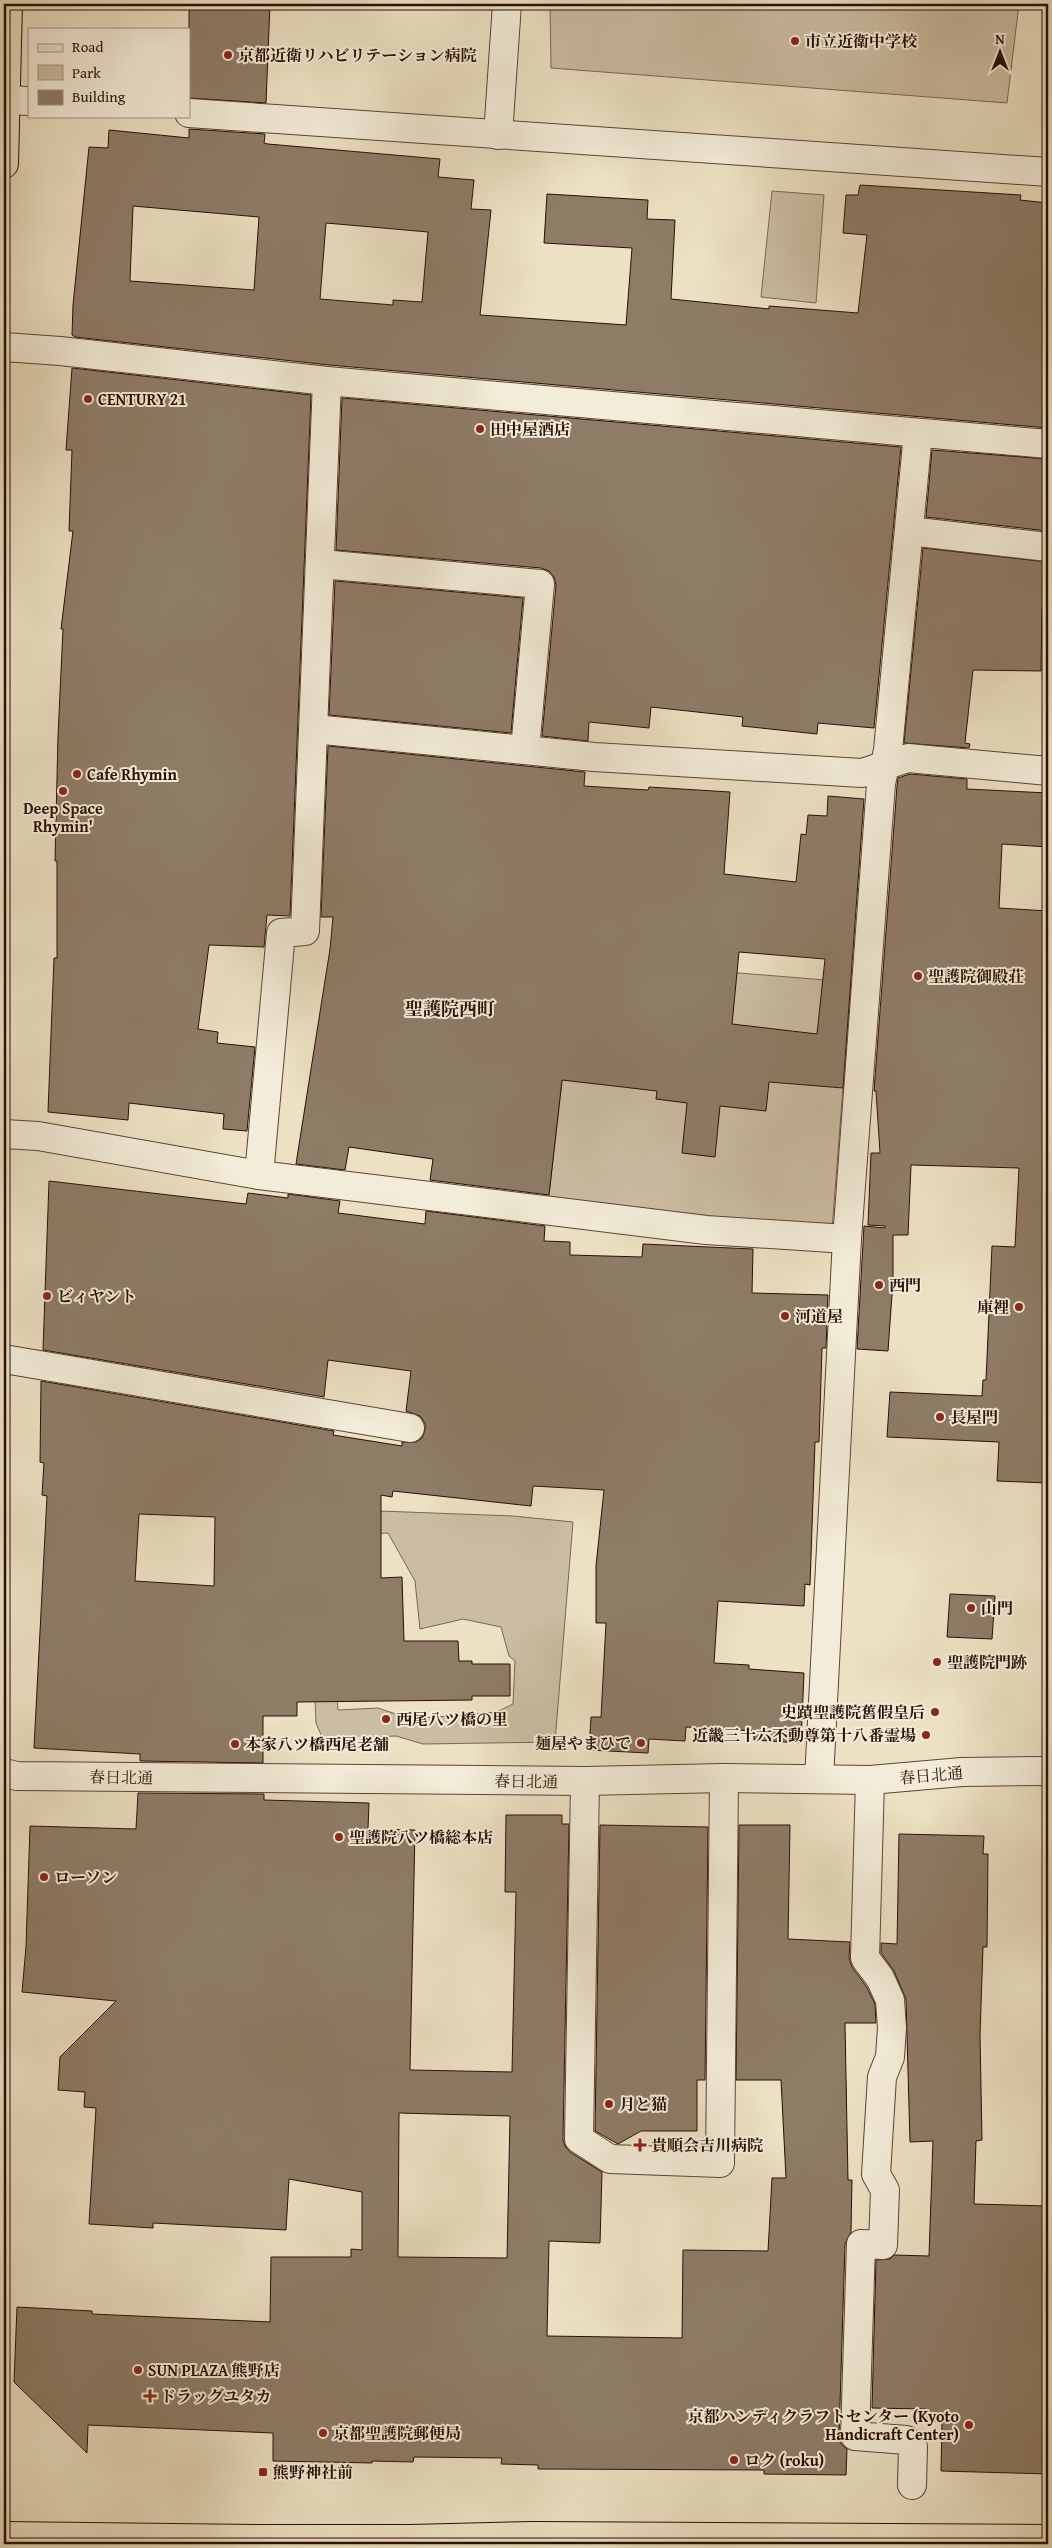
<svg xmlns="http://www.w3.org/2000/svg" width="1052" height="2548" font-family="'Gentium Book Plus','Noto Serif JP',serif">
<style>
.green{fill:#cbbda3;stroke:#7a6654}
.building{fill:#8e7c67;stroke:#290f04;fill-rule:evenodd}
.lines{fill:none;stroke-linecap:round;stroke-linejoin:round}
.minor-casing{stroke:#5a4434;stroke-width:30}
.major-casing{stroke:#290f04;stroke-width:30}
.minor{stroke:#f3ecd8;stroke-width:28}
.major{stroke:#ece1c3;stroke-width:28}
.poi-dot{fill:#8f2418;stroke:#f3ecd8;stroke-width:2}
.labels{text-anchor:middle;stroke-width:4;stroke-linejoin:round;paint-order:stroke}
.poi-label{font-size:16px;font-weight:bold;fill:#290f04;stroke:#f3ecd8;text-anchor:start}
.street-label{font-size:16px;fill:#290f04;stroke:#f3ecd8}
.neighbourhood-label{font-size:18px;font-weight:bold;fill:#290f04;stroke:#f3ecd8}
</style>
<rect width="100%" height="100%" fill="#ece1c3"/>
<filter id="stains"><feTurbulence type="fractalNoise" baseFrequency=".004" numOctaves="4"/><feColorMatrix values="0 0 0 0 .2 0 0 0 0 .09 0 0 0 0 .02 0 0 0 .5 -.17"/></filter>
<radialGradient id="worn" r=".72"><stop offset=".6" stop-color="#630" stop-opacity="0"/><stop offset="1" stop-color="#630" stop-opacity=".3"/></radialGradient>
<!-- green -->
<g class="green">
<polygon points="550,4 1019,4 1007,103 551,68"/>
<polygon points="772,191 824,195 816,303 761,297"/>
<polygon points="576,960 851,982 832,1230 548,1203"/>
<polygon points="380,1511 513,1516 573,1522 555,1742 423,1744 396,1736 372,1737 327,1749 316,1723 314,1676 336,1677 338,1710 378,1708 411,1719 497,1712 513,1704 515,1661 509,1656 501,1627 463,1619 420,1629 415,1581 388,1533 367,1534"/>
</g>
<!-- building -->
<g class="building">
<polygon points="189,4 270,4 266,103 189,98"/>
<path d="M189,129l76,5 -1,9 4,1 172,15 -2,18 36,3 -3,29 20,1 -11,105 146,10 6,-77 -88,-5 3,-49 101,6 -1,19 28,1 -4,79 98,10v-3l89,7 9,-78 -24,-2 3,-38h12l2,-10 161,10 -1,5 28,3v225l-719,-63 -254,-28 -3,-2 1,-30 16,-158 19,1 1,-18 80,8zM133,206l126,11 -5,73 -124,-9zM326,223l102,9 -6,70 -29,-2v5l-73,-6z"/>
<polygon points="72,368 311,395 290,916 267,915 264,947 209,945 198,1029 218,1032 217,1043 255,1047 247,1131 223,1129 224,1114 129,1103 128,1120 48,1112 54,958 57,958 57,861 55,861 58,736 63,629 61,629 73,531 69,531 72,450 66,450"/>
<polygon points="342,398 901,447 874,728 818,723 817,734 742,726 743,717 651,707 649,728 589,722 588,741 542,736 556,585 554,577 549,571 541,568 336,550"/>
<polygon points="932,450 1048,459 1048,531 926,517"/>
<polygon points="923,548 1048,562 1048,609 1042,609 1041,671 973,670 965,743 970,744 969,748 904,743"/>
<polygon points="335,581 523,598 511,733 329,715"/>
<path d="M328,746l257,26 -1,14 64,4 1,-3 81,5 -6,82 72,8 5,-48 5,1 2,-20 19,1 1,-20 36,3 -21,289 -74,-6 -3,29 -46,-5 -5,51 -33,-4 5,-50 -31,-4 1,-8 -95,-11 -13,115 -119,-15 3,-21 -84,-12 -4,23 -49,-6 34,-215 3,-32h-12zM739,952l86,7 -8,75 -85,-10z"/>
<polygon points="910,774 967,779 967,789 1048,793 1048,847 1002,844 999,908 1048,911 1048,1483 997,1481 999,1442 887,1437 890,1392 982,1396 983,1380 986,1380 992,1246 1015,1247 1019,1168 911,1165 908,1235 893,1235 893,1280 888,1351 857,1349 864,1226 885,1228 885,1226 868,1225 871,1153 880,1153 876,1091 874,1091 897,786 898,778"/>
<path d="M49,1181l197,23 2,-11 40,5v-4l52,7 -2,12 87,11 1,-13 119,15 -1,15 26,1v13l72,2 1,-13 110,5 -1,44 76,2 -2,53h-4l-3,94h-4l-5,143 -5,-1 -1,22 -86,-5 -4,62 35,2v4l55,4 -3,70 -47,-3v-9l-68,-4 -1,14 -36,-2 -1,14 -59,-3 2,-33h10l5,-94h-10v-57l8,-76 -71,-4 -2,20 -138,-15 -1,6 -11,-2v83l21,-1 2,64h54l1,20h13v3h38v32h-38v4l-175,2v14h-34v47l-123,-2v-7l-106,-6 13,-252 -5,-1 2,-32 -4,-1 1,-81 293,50 -1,4 69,11v-4h14l6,-4 3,-8v-7l-5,-7 -14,-5 5,-40 -83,-11 -4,37 -281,-47zM139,1514l76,3 -1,69 -79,-5z"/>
<polygon points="950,1594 995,1596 992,1639 947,1637"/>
<path d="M138,1793l126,1v6l105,3 -1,26 47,1 -5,240 102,2 4,-180h-11l1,-77h56v9h7l-6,315 2,7 5,6 32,20 -2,71 -51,-2 -2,95 135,2 1,-88 85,1 4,-73h14l-5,-98h-45l3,-255h51l-2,114 62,3 -1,16 3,9 14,19 9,18 1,19h-31l3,157h4l-1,52 -6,12 -6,192 2,8 6,5 -1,26 -82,-1v-4l-226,-1v-4l-37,-1 1,-6 -88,-1 -1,5 -41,-1v2l-99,-2v-28l-185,-8 -1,28 -73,-71 3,-75 75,4v3l178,8 1,-65h80v-8l11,1v-58l-73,-13 -3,51 -133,-7v5l-64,-4 7,-116 -12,-1 1,-15 -27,-2 2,-33 56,-56 -94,-9 4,-45 4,-121 106,3zM399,2113l111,3 -3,142 -109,-1z"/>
<polygon points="600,1825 708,1827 705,2080 697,2080 697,2131 641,2131 618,2144 595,2131"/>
<polygon points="899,1834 984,1836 983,1854 988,1854 987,1947 983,1947 980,2035 982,2140 976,2141 974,2204 1048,2206 1048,2474 941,2471 942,2422 925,2421 925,2409 872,2408 876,2260 890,2259 894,2255 929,2256 933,2141 910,2142 906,1999 894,1971 881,1953 881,1943 897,1944"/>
</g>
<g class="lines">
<!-- minor casing -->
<g class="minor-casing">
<g id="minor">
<polyline points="5,100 29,101"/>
<polyline points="189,113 1048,172"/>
<polyline points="498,135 507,4"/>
<polyline points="4,347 60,351 327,381 1048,444"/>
<polyline points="909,531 1048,547"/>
<polyline points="321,564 540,584 525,750"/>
<polyline points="314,729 594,757 862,773 908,758 1048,771"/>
<polyline points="4,1134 38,1136 259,1175 706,1230 847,1239"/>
<polyline points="259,1175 281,933 305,931 327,381"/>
<polyline points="4,1359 410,1428"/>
<polyline points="4,1773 17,1776 585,1781 724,1778 870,1780 962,1772 1048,1771"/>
<polyline points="819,1779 847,1239 881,784 888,750 918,433"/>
<polyline points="870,1780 865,1958 880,1978 890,2000 892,2028 890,2057 882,2077 876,2174 885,2190 883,2245 861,2244 855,2436 906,2440 913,2447 912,2485"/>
<polyline points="585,1781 579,2139 610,2159 720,2163 724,1778"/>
</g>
</g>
<!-- major casing -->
<g class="major-casing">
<g id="major">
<polyline points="4,164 8,4"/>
<polyline points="4,2536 262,2539 410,2539 533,2536 1048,2539"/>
</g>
</g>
<!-- minor -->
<use href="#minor" class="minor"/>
<!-- major -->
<use href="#major" class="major"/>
</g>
<!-- markers -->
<g class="poi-dot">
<circle cx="795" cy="41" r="5"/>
<circle cx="228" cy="55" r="5"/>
<circle cx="88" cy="399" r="5"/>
<circle cx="480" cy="429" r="5"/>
<circle cx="77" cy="774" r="5"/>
<circle cx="63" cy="791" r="5"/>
<circle cx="918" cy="976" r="5"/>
<circle cx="879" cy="1285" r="5"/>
<circle cx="47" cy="1296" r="5"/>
<circle cx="1019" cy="1307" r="5"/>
<circle cx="785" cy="1316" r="5"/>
<circle cx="940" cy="1417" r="5"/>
<circle cx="971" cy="1608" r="5"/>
<circle cx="937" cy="1662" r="5"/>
<circle cx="935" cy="1712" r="5"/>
<circle cx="386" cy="1719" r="5"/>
<circle cx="926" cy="1735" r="5"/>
<circle cx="641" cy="1743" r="5"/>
<circle cx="235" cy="1744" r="5"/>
<circle cx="339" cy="1837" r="5"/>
<circle cx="44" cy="1877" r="5"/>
<circle cx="609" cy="2104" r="5"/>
<path d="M637.5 2137.5h5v5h5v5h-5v5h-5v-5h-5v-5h5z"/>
<circle cx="138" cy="2370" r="5"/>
<path d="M147.5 2388.5h5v5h5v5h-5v5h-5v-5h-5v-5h5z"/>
<circle cx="969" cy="2425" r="5"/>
<circle cx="323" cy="2433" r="5"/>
<circle cx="734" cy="2460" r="5"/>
<rect x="258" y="2467" width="10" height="10" rx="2.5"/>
</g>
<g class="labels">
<!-- poi labels -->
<g class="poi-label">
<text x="805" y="47">市立近衛中学校</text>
<text x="238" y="61">京都近衛リハビリテーション病院</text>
<text x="98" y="405">CENTURY 21</text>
<text x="490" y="435">田中屋酒店</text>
<text x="87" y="780">Cafe Rhymin</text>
<text x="63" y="814" text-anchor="middle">Deep Space<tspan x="63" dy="18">Rhymin'</tspan></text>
<text x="928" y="982">聖護院御殿荘</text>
<text x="889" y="1291">西門</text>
<text x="57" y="1302">ビィヤント</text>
<text x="1009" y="1313" text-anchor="end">庫裡</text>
<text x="795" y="1322">河道屋</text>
<text x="950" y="1423">長屋門</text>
<text x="981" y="1614">山門</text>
<text x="947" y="1668">聖護院門跡</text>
<text x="925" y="1718" text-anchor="end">史蹟聖護院舊假皇后</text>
<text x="396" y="1725">西尾八ツ橋の里</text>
<text x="916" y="1741" text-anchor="end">近畿三十六不動尊第十八番霊場</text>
<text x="631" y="1749" text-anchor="end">麺屋やまひで</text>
<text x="245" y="1750">本家八ツ橋西尾老舗</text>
<text x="349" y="1843">聖護院八ツ橋総本店</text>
<text x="54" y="1883">ローソン</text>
<text x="619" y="2110">月と猫</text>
<text x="651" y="2151">貴順会吉川病院</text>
<text x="148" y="2376">SUN PLAZA 熊野店</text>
<text x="160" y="2402">ドラッグユタカ</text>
<text x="959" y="2422" text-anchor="end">京都ハンディクラフトセンター (Kyoto<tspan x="959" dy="18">Handicraft Center)</tspan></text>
<text x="333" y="2439">京都聖護院郵便局</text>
<text x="744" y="2466">ロク (roku)</text>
<text x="273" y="2478">熊野神社前</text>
</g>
<!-- street labels -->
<g class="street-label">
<text transform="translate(931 1775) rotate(-5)" y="6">春日北通</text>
<text transform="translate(121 1777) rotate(1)" y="6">春日北通</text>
<text transform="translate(526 1781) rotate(1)" y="6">春日北通</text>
</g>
<!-- neighbourhood labels -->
<g class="neighbourhood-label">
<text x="450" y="1015">聖護院西町</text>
</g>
</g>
<!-- margin -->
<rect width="1052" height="2548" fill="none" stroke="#ece1c3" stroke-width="20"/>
<rect x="5" y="5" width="1042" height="2538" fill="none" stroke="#290f04" stroke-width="2.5"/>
<rect x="10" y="10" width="1032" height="2528" fill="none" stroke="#290f04"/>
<!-- legend -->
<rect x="28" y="28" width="162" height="90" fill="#f3ecd8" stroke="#a29483"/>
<rect x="38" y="44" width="25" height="8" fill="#ece1c3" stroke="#a29483"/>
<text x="72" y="52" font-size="15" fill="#290f04">Road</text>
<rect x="38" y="65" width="25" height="15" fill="#cbbda3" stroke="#a29483"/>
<text x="72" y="78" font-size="15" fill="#290f04">Park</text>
<rect x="38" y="90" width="25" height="15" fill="#8e7c67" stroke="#a29483"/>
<text x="72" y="102" font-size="15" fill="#290f04">Building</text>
<!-- north arrow -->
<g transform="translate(1000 52)" stroke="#f3ecd8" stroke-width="4" paint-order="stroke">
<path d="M0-4L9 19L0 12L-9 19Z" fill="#290f04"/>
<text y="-8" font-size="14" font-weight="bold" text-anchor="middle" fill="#290f04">N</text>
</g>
<rect width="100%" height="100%" filter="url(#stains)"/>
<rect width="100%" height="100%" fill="url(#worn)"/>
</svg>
